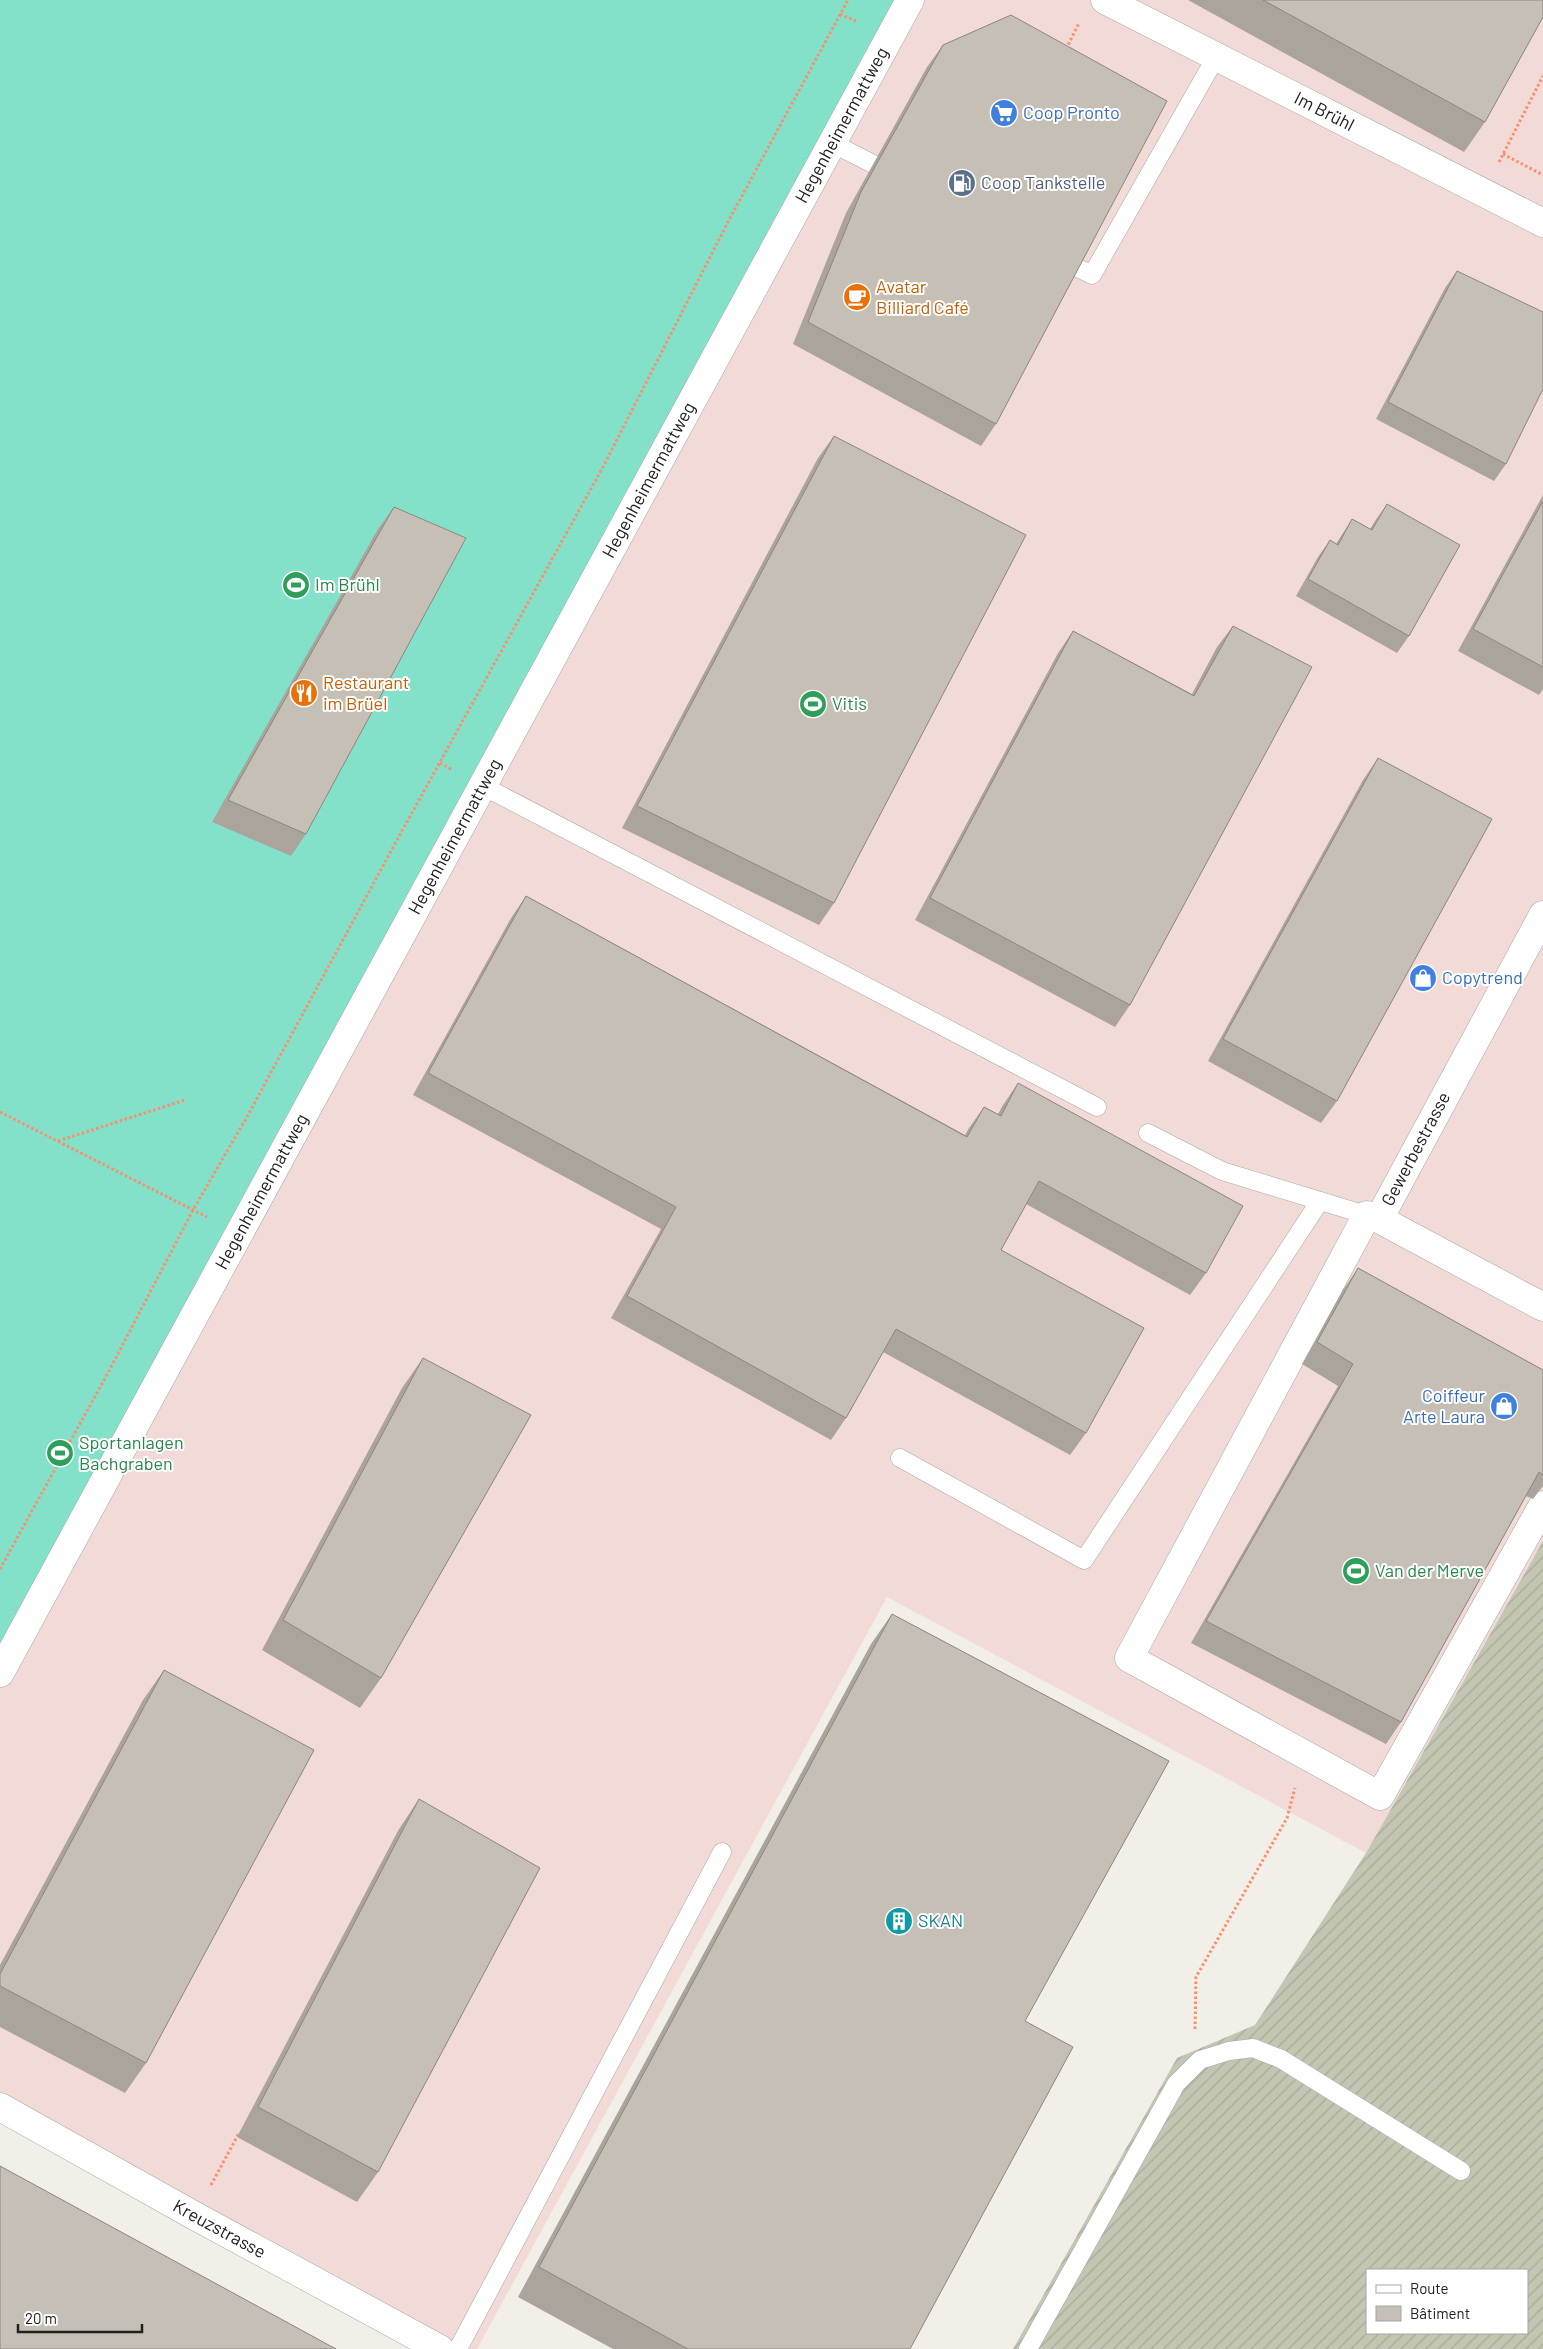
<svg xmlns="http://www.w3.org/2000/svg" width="1543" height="2349" font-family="Barlow,sans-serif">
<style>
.commercial{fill:#f2dbd6}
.construction{fill:url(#construction-furrows);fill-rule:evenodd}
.pitch{fill:#83e1ca}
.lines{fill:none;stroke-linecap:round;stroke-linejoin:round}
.service-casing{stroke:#a7a7a7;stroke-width:19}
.minor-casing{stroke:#a7a7a7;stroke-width:29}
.tertiary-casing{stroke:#a7a7a7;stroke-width:29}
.path{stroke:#fd8e6c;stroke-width:3;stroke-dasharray:2.5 2.5;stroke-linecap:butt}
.service{stroke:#fff;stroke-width:18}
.minor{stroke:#fff;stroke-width:28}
.tertiary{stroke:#fff;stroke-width:28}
.wall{fill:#aaa49d}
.building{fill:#c6bfb6;stroke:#8b867f}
.labels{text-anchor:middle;stroke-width:4;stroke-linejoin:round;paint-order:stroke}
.street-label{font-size:18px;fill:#202020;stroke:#fff}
.shop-label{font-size:18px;fill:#366cbe;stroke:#fff;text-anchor:start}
.service-label{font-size:18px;fill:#4e5e75;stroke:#fff;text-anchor:start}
.food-label{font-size:18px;fill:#c56008;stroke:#fff;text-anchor:start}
.leisure-label{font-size:18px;fill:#27864d;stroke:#fff;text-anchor:start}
.culture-label{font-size:18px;fill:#0d838f;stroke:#fff;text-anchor:start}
</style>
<defs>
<pattern id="construction-furrows" width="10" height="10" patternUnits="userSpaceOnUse" patternTransform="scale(1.25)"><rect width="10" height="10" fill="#c3c6b2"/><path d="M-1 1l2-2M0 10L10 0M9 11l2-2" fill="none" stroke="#a7aa99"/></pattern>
</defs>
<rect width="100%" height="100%" fill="#f1efe7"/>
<!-- commercial -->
<polygon class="commercial" points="910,0 1543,0 1543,1541 1366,1853 887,1597 477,2349 441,2349 0,2107 0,1673"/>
<!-- construction -->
<path class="construction" d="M1543,1541v808h-530l164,-291 78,-33 111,-172zM1367,2270h160v63h-160z"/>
<!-- pitch -->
<polygon class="pitch" points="0,0 910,0 0,1673"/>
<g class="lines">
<!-- service casing -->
<g class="service-casing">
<g id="service">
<polyline points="832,143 873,164"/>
<polyline points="1076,267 1092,275 1216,57"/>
<polyline points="483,786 1097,1107"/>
<polyline points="1148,1133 1222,1171 1376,1218"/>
<polyline points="900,1458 1084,1560 1320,1201"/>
<polyline points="458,2349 722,1852"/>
<polyline points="1028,2349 1176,2084 1200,2060 1229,2051 1253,2048 1281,2059 1461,2171"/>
</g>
</g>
<!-- minor casing -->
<g class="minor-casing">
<g id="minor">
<path id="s1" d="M1105,0l438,223"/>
<polyline points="1543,915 1379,1219 1543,1307"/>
<polyline points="1367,1215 1129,1658 1380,1796 1543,1505"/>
<path id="s2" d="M0,2107l195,109 245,133"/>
</g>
</g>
<!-- tertiary casing -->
<g class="tertiary-casing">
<g id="tertiary">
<path id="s3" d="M0,1673l910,-1673"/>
</g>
</g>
<!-- path -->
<g class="path">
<polyline points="840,14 858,22"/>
<polyline points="1066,49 1079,23"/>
<polyline points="1503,154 1543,175"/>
<polyline points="1499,162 1543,76"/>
<polyline points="440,763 451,769"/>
<polyline points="0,1112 207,1217"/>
<polyline points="58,1141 185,1100"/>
<polyline points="0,1569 109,1371 193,1210 248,1115 403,829 603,467 730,218 848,0"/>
<polyline points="1195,2029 1196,1977 1287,1818 1295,1788"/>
<polyline points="211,2185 239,2133"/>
</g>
<!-- service -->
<use href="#service" class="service"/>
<!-- minor -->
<use href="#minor" class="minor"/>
<!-- tertiary -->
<use href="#tertiary" class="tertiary"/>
</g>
<!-- wall -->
<g class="wall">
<polygon points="1188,0 1543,0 1485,122 1464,152"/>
<polygon points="943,45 996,424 981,446 793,344 846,213 927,67"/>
<polygon points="1457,271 1506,464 1494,481 1376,419 1445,288"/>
<polygon points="834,436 834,903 819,925 622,828 818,458"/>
<polygon points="1543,495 1543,689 1539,695 1458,651"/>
<polygon points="1387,504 1409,636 1397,653 1296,596 1318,557 1330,540 1336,544 1352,519 1370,529 1375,521"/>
<polygon points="394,507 306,834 291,856 212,822 378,529"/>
<polygon points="1233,626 1130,1005 1115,1027 915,920 1058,653 1073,631 1192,694 1217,647"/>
<polygon points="1378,758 1337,1101 1321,1123 1208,1061 1363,780"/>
<polygon points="526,896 965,1135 969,1128 984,1107 998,1114 1003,1105 1018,1083 1206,1273 1190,1295 1026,1204 1001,1250 1086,1433 1070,1455 883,1352 846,1418 831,1440 611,1318 661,1229 413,1095 511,918"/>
<polygon points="1358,1268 1543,1370 1543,1486 1533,1499 1526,1496 1401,1722 1386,1744 1191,1643 1338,1386 1302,1364 1343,1290"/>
<polygon points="423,1358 381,1678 360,1708 262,1650 402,1388"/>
<polygon points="892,1614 1025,2021 910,2349 613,2349 518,2297 871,1644"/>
<polygon points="164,1670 146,2063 125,2093 0,2027 0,1965 143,1700"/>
<polygon points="419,1799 378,2172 357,2202 237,2137 399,1829"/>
</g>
<!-- building -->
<g class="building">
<polygon points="1263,0 1543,0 1543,17 1485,122"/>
<polygon points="1011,15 1167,101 996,424 808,322 861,192 943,45"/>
<polygon points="1457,271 1543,312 1543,389 1506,464 1388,402"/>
<polygon points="834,436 1026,535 834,903 637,806"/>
<polygon points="1543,501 1543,667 1473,629"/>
<polygon points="1387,504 1460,545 1409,636 1308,579 1330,540 1338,545 1352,519 1372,530"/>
<polygon points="394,507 466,538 306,834 228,800"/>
<polygon points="1233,626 1312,667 1130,1005 930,898 1073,631 1194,696"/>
<polygon points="1378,758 1492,819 1337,1101 1223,1039"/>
<polygon points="526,896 967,1137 984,1107 1001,1116 1018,1083 1243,1206 1206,1273 1039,1181 1001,1250 1144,1328 1086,1433 896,1329 846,1418 627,1296 676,1207 428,1073"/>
<polygon points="1358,1268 1543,1370 1543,1475 1539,1472 1401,1722 1206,1621 1353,1364 1317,1342"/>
<polygon points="423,1358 531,1415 381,1678 283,1620"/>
<polygon points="892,1614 1169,1761 1025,2021 1073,2047 910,2349 688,2349 539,2267"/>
<polygon points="164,1670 314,1750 146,2063 0,1986 0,1974"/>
<polygon points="419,1799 540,1868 378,2172 258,2107"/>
<polygon points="0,2166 336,2349 0,2349"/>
</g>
<!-- icons -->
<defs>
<g id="supermarket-disc" transform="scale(1.4375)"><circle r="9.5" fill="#3f7fe0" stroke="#fff"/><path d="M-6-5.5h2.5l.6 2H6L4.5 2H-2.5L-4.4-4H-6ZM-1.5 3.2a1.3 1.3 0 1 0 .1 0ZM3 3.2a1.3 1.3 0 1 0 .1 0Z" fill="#fff"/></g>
<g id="fuel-disc" transform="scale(1.4375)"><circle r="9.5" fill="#5c6f8a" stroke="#fff"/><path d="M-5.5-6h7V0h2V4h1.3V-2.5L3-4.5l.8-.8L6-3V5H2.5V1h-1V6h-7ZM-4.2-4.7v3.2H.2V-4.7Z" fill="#fff"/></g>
<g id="cafe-disc" transform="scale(1.4375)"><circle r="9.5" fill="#e8710a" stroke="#fff"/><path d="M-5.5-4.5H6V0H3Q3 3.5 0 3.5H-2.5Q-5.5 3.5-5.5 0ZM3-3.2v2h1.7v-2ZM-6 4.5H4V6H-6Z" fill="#fff"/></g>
<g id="stadium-disc" transform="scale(1.4375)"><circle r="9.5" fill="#2e9e5b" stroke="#fff"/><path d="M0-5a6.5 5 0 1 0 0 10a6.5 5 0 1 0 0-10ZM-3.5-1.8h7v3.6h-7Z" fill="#fff"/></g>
<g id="restaurant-disc" transform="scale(1.4375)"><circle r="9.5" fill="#e8710a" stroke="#fff"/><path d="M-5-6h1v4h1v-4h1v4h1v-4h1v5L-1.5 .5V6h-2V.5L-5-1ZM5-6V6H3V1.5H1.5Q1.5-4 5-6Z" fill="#fff"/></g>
<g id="shop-disc" transform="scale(1.4375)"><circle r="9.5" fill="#3f7fe0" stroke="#fff"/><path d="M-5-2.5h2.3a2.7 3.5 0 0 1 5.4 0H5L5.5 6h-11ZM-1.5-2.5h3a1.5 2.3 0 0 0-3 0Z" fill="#fff"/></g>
<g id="building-disc" transform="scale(1.4375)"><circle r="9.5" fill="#0f9aa8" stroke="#fff"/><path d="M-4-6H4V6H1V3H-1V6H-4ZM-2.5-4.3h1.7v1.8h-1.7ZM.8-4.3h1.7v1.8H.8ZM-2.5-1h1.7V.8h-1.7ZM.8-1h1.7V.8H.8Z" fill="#fff"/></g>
</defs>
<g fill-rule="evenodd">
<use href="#supermarket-disc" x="1004" y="113"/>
<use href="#fuel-disc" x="962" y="183"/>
<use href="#cafe-disc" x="857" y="297"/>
<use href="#stadium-disc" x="296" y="585"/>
<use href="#restaurant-disc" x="304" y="693"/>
<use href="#stadium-disc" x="813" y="704"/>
<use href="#shop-disc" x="1423" y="978"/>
<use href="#shop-disc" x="1504" y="1406"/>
<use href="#stadium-disc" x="60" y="1453"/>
<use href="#stadium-disc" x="1356" y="1571"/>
<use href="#building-disc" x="899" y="1921"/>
</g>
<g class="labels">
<!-- street labels -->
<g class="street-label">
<text dy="6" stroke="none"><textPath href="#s1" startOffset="246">Im Brühl</textPath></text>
<text dy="6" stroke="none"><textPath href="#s3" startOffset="1762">Hegenheimermattweg</textPath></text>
<text dy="6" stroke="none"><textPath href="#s3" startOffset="1358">Hegenheimermattweg</textPath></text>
<text dy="6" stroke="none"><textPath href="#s3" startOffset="952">Hegenheimermattweg</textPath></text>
<text transform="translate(1416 1149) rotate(-62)" y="6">Gewerbestrasse</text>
<text dy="6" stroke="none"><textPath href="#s3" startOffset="548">Hegenheimermattweg</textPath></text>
<text dy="6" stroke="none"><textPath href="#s2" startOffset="251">Kreuzstrasse</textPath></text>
</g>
<!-- shop labels -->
<g class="shop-label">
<text x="1023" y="119">Coop Pronto</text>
<text x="1442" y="984">Copytrend</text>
<text x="1485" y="1402" text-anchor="end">Coiffeur<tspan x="1485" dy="21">Arte Laura</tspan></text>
</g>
<!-- service labels -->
<g class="service-label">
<text x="981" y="189">Coop Tankstelle</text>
</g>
<!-- food labels -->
<g class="food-label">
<text x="876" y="293">Avatar<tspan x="876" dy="21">Billiard Café</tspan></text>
<text x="323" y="689">Restaurant<tspan x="323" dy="21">im Brüel</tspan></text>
</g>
<!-- leisure labels -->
<g class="leisure-label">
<text x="315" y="591">Im Brühl</text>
<text x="832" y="710">Vitis</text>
<text x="79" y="1449">Sportanlagen<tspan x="79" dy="21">Bachgraben</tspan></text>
<text x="1375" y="1577">Van der Merve</text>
</g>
<!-- culture labels -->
<g class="culture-label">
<text x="918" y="1927">SKAN</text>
</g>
</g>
<!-- legend -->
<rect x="1366" y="2269" width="162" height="65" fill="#ffffff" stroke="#a6a6a6"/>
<rect x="1376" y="2285" width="25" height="8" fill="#ffffff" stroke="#a6a6a6"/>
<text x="1410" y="2294" font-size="15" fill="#202020">Route</text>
<rect x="1376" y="2306" width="25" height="15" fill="#c6bfb6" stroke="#a6a6a6"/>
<text x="1410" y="2319" font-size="15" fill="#202020">Bâtiment</text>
<!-- scale -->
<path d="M18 2324v8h124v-8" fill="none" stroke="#202020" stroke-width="2.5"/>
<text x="25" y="2324" font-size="15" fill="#202020" stroke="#ffffff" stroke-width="4" paint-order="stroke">20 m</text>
</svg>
